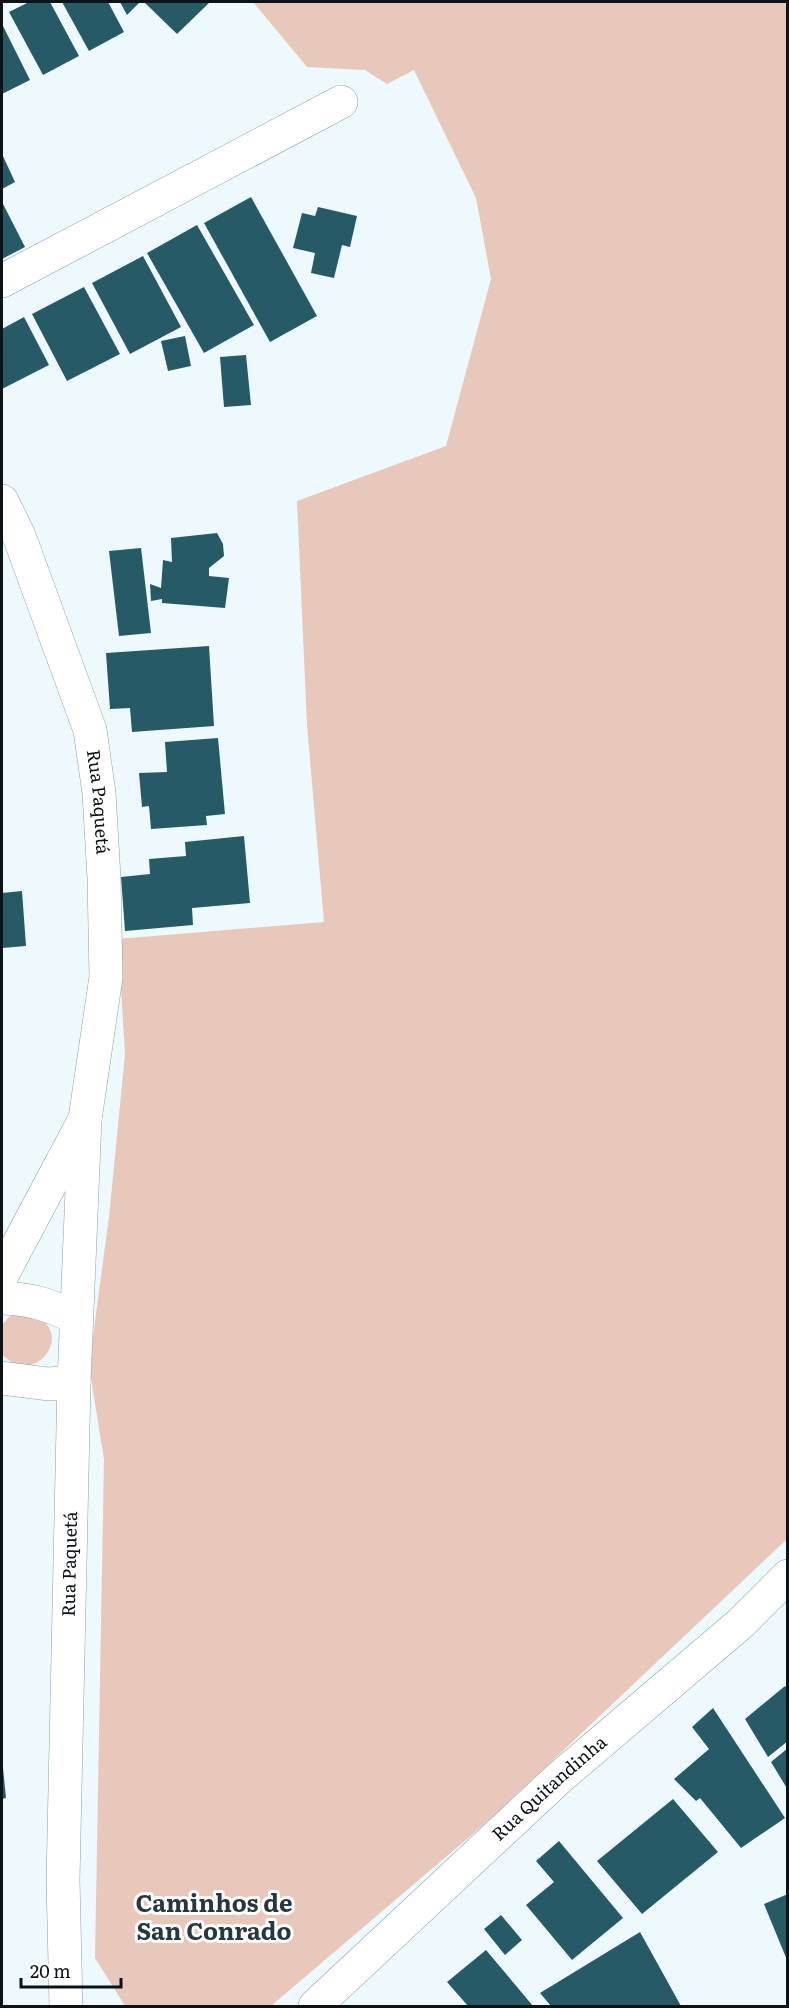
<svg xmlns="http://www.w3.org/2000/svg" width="789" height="2008" font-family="Literata,serif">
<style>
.green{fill:#e7c8ba}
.building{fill:#275a67}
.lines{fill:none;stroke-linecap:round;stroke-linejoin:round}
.minor-casing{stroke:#8da1a7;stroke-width:34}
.minor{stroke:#fff;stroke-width:33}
.labels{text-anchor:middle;stroke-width:6;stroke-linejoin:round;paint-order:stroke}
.street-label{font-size:18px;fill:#0c1316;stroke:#fff}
.district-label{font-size:24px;font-weight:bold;fill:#27383d;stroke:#fff}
</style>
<rect width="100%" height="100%" fill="#edf9fd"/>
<!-- green -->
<g class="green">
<polygon points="253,2 787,2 787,1539 495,1815 271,2006 125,2006 95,1958 104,1459 89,1366 109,1217 125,1054 118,939 324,922 307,725 297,501 446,446 491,279 476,198 414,70 387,84 365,70 307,67"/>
<path d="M16,1314c8,1 21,2 27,7 27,21 -13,66 -41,33v-29l7,-8z"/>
</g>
<!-- building -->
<g class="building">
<polygon points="29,2 50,2 79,56 43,75 9,12"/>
<polygon points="62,2 108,2 124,32 89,51"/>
<polygon points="120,2 140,2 127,15"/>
<polygon points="144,2 210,2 177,34"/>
<polygon points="2,24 30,80 2,94"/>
<polygon points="2,154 15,182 2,189"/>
<polygon points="251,197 317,316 270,342 204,223"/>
<polygon points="2,202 25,247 2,259"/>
<polygon points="318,207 357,216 350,247 342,245 334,278 311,273 315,253 293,248 302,213 315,216"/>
<polygon points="197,225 254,325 204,353 147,253"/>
<polygon points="143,256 181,327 130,354 92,283"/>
<polygon points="84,287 120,354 67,381 32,314"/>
<polygon points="24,317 49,365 2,389 2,329"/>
<polygon points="185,336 191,366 168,371 161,341"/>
<polygon points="246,355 251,405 224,407 220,357"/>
<polygon points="217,533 223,544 224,556 209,568 209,576 229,578 225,608 162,603 162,599 151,601 150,584 161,588 163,560 172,562 171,538"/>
<polygon points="141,548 151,633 119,636 109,551"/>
<polygon points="209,646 214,726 132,732 130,708 110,709 106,653"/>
<polygon points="218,738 225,814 206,816 207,825 151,829 149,806 142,807 139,773 167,772 165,742"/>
<polygon points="244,836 250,903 192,908 193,925 125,931 121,877 150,874 149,859 186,856 185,842"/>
<polygon points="22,891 26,946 2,948 2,893"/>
<polygon points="785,1686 788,1689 788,1741 768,1757 745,1719"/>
<polygon points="713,1708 785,1818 741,1848 700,1798 696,1801 674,1779 709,1749 692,1727"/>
<polygon points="788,1748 788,1790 771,1762"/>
<polygon points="2,1768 3,1768 6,1798 2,1799"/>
<polygon points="673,1799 718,1852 642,1914 597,1861"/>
<polygon points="559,1841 623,1918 572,1960 526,1905 554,1882 536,1861"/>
<polygon points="788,1894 788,1960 787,1960 764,1904"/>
<polygon points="501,1915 522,1940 505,1955 484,1929"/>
<polygon points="640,1932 681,2006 551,2006 540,1993"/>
<polygon points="486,1950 533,2006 468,2006 447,1982"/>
</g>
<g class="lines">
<!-- minor casing -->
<g class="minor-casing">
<g id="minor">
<polyline points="2,281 341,102"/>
<path id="s1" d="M2,501l17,35 71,194 9,63 5,85 2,99 -21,142 -83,156"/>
<path d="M2,1298c30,1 48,7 74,20"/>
<polyline points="2,1378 48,1384 74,1382"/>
<path id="s2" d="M66,2006l-3,-126 11,-498 11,-263"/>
<path id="s3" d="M315,2006l244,-228 182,-155 47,-47"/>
</g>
</g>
<!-- minor -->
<use href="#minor" class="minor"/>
</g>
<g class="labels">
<!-- street labels -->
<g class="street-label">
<text dy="6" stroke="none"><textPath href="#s1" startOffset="318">Rua Paquetá</textPath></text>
<text dy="6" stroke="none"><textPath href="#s2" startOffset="442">Rua Paquetá</textPath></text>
<text dy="6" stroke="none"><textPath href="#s3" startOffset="320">Rua Quitandinha</textPath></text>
</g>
<!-- district labels -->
<g class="district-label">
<text x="214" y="1912">Caminhos de<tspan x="214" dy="28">San Conrado</tspan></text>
</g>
</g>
<!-- border -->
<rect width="789" height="2008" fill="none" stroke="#0c1316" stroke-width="6"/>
<!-- scale -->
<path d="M21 1978v9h100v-9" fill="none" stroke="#0c1316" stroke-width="3"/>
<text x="30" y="1978" font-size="18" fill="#0c1316" stroke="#ffffff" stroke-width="4.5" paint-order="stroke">20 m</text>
</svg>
